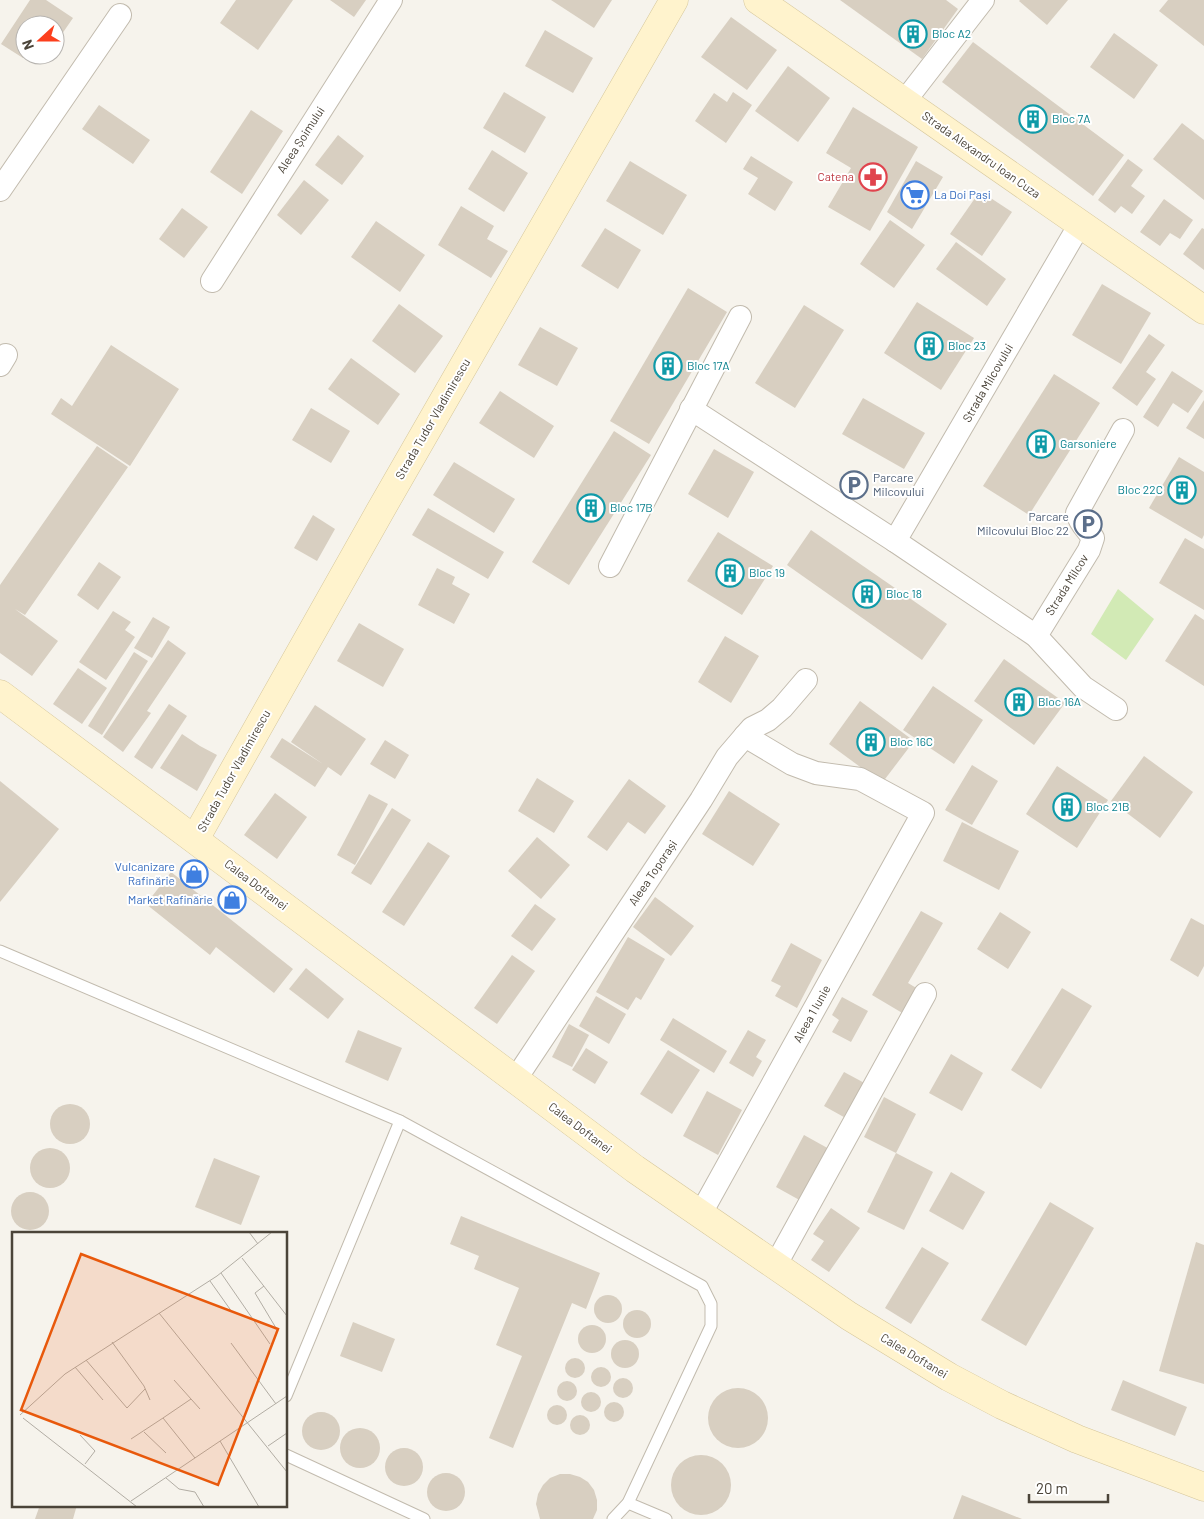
<svg xmlns="http://www.w3.org/2000/svg" width="1204" height="1519" font-family="Barlow,sans-serif">
<style>
.green{fill:#d2eab5}
.building{fill:#d8cfc1}
.lines{fill:none;stroke-linecap:round;stroke-linejoin:round}
.lane-casing{stroke:#c2bbae;stroke-width:13}
.street-casing{stroke:#c2bbae;stroke-width:24}
.secondary-casing{stroke:#d6c79b;stroke-width:29}
.lane{stroke:#fff;stroke-width:11}
.street{stroke:#fff;stroke-width:22}
.secondary{stroke:#fff3cd;stroke-width:28}
.labels{text-anchor:middle;stroke-width:4;stroke-linejoin:round;paint-order:stroke}
.culture-label{font-size:12px;fill:#0d838f;stroke:#fff;text-anchor:start}
.street-label{font-size:12px;fill:#4b4439;stroke:#fff}
.health-label{font-size:12px;fill:#be3a42;stroke:#fff;text-anchor:end}
.shop-label{font-size:12px;fill:#366cbe;stroke:#fff;text-anchor:end}
.service-label{font-size:12px;fill:#4e5e75;stroke:#fff;text-anchor:start}
.inset-road{fill:none;stroke:#b2ada4;stroke-width:1}
.view{fill:#e8590c;fill-opacity:0.15;stroke:#e8590c;stroke-width:2.5}
.inset-edge{fill:none;stroke:#4b4439;stroke-width:2.5}
</style>
<rect width="100%" height="100%" fill="#f6f3ec"/>
<!-- green -->
<polygon class="green" points="1118,589 1154,619 1126,660 1091,634"/>
<!-- building -->
<g class="building">
<polygon points="30,0 46,0 73,18 55,44 55,25 25,25 25,55 23,58 1,44"/>
<polygon points="236,0 293,0 258,50 220,23"/>
<polygon points="330,0 366,0 354,17"/>
<polygon points="551,0 612,0 594,28"/>
<polygon points="840,0 946,0 958,9 922,59"/>
<polygon points="1020,0 1068,0 1047,25 1019,1"/>
<polygon points="1168,0 1204,0 1204,46 1159,11"/>
<polygon points="731,17 777,50 747,90 701,57"/>
<polygon points="545,30 593,58 573,93 525,66"/>
<polygon points="1114,33 1158,65 1134,99 1090,67"/>
<polygon points="973,42 1124,155 1093,196 942,82"/>
<polygon points="788,66 830,98 798,142 755,111"/>
<polygon points="504,92 546,117 525,153 483,128"/>
<polygon points="733,92 752,105 726,143 695,121 714,93 727,102"/>
<polygon points="99,105 150,140 133,164 82,129"/>
<polygon points="853,107 918,147 870,231 828,207 851,168 826,153"/>
<polygon points="251,110 283,131 242,194 210,172"/>
<polygon points="1182,123 1204,140 1204,200 1153,159"/>
<polygon points="338,135 364,156 342,185 315,165"/>
<polygon points="492,150 528,173 504,212 468,189"/>
<polygon points="751,156 793,182 775,211 748,194 758,178 743,169"/>
<polygon points="1128,159 1143,170 1131,186 1145,196 1132,214 1121,206 1115,213 1098,200"/>
<polygon points="630,161 687,195 663,235 606,201"/>
<polygon points="916,161 943,177 912,229 887,212"/>
<polygon points="304,180 329,200 301,235 277,215"/>
<polygon points="980,191 1012,212 982,256 950,234"/>
<polygon points="1164,199 1193,220 1180,239 1170,233 1160,246 1140,232"/>
<polygon points="461,206 494,226 487,239 508,251 491,278 438,245"/>
<polygon points="182,208 208,227 184,258 159,239"/>
<polygon points="890,220 925,245 894,288 860,264"/>
<polygon points="376,221 425,255 400,292 351,257"/>
<polygon points="605,228 641,250 618,289 581,266"/>
<polygon points="1202,228 1204,229 1204,270 1183,254"/>
<polygon points="956,242 1006,279 987,306 936,269"/>
<polygon points="1102,284 1151,313 1121,364 1072,335"/>
<polygon points="688,288 727,312 649,444 610,421"/>
<polygon points="917,302 974,338 941,390 884,353"/>
<polygon points="399,304 443,336 415,373 372,341"/>
<polygon points="804,305 844,330 795,408 755,383"/>
<polygon points="540,327 578,348 557,386 518,365"/>
<polygon points="1149,334 1165,345 1146,372 1156,379 1137,406 1112,388"/>
<polygon points="111,345 179,389 130,466 51,414 61,398 72,406"/>
<polygon points="351,358 400,394 378,425 328,389"/>
<polygon points="1172,371 1203,391 1188,413 1173,403 1158,427 1143,417"/>
<polygon points="1054,374 1100,403 1029,515 983,486"/>
<polygon points="500,391 554,426 534,458 479,423"/>
<polygon points="863,398 925,433 904,469 842,434"/>
<polygon points="1204,400 1204,439 1186,428"/>
<polygon points="311,408 350,431 331,463 292,440"/>
<polygon points="614,431 651,455 569,585 532,562"/>
<polygon points="97,446 128,467 25,615 15,609 58,641 32,676 0,653 0,585"/>
<polygon points="714,449 754,472 728,518 688,494"/>
<polygon points="1179,457 1204,472 1204,535 1202,539 1149,508"/>
<polygon points="454,462 515,499 494,533 433,495"/>
<polygon points="428,508 504,552 488,579 412,535"/>
<polygon points="313,515 335,529 317,561 294,548"/>
<polygon points="811,530 947,624 922,660 787,565"/>
<polygon points="718,532 773,566 742,615 687,581"/>
<polygon points="1185,538 1204,549 1204,610 1159,583"/>
<polygon points="99,562 121,577 98,610 77,595"/>
<polygon points="437,568 455,577 452,584 470,594 454,624 418,605"/>
<polygon points="113,611 131,622 125,630 135,637 106,680 79,662"/>
<polygon points="1195,614 1204,620 1204,686 1165,661"/>
<polygon points="153,617 170,627 152,658 134,648"/>
<polygon points="359,623 404,649 383,687 337,661"/>
<polygon points="725,636 759,656 731,703 698,682"/>
<polygon points="168,640 186,653 147,711 151,713 123,752 103,737"/>
<polygon points="134,652 148,661 102,735 88,726"/>
<polygon points="1004,659 1065,703 1034,745 974,701"/>
<polygon points="78,668 107,688 82,724 53,704"/>
<polygon points="933,686 983,720 954,764 903,730"/>
<polygon points="860,701 914,741 882,783 829,744"/>
<polygon points="169,704 187,716 152,769 134,757"/>
<polygon points="315,705 366,739 341,776 328,767 315,787 270,757 282,738 323,764 291,742"/>
<polygon points="182,734 200,746 217,755 197,791 160,768"/>
<polygon points="385,740 409,755 395,779 370,764"/>
<polygon points="1144,756 1193,792 1160,838 1111,801"/>
<polygon points="972,765 998,781 972,825 945,810"/>
<polygon points="1057,766 1108,800 1077,848 1026,814"/>
<polygon points="537,778 574,801 554,833 518,811"/>
<polygon points="629,779 666,806 645,834 628,822 607,851 587,837"/>
<polygon points="0,781 59,829 0,902"/>
<polygon points="729,791 780,824 753,866 702,834"/>
<polygon points="275,793 307,817 277,859 244,835"/>
<polygon points="369,794 388,804 355,865 337,855"/>
<polygon points="392,808 411,820 371,885 351,873"/>
<polygon points="962,822 1019,851 999,890 943,861"/>
<polygon points="537,837 570,865 541,899 508,871"/>
<polygon points="428,842 450,856 404,926 382,912"/>
<polygon points="171,872 293,969 274,993 216,947 210,955 146,904"/>
<polygon points="655,897 694,926 671,956 633,927"/>
<polygon points="535,904 556,919 532,951 511,936"/>
<polygon points="921,911 943,923 908,983 918,989 904,1014 872,995"/>
<polygon points="1000,912 1031,932 1008,969 977,949"/>
<polygon points="1191,918 1204,925 1204,966 1198,977 1170,960"/>
<polygon points="628,937 665,959 641,1000 636,997 628,1010 596,992"/>
<polygon points="791,943 822,960 797,1008 775,996 781,986 771,981"/>
<polygon points="512,955 535,971 497,1024 474,1008"/>
<polygon points="306,968 344,999 328,1019 289,989"/>
<polygon points="1062,988 1092,1006 1041,1089 1011,1070"/>
<polygon points="596,996 626,1014 609,1044 579,1026"/>
<polygon points="842,997 868,1011 851,1042 832,1032 839,1020 832,1015"/>
<polygon points="673,1018 727,1051 714,1073 660,1040"/>
<polygon points="569,1024 589,1035 572,1067 552,1057"/>
<polygon points="358,1030 402,1048 388,1081 345,1062"/>
<polygon points="748,1030 766,1040 756,1057 762,1061 753,1077 729,1063"/>
<polygon points="586,1048 608,1062 595,1084 572,1070"/>
<polygon points="668,1050 700,1070 672,1114 640,1094"/>
<polygon points="951,1054 983,1073 962,1111 929,1093"/>
<polygon points="844,1072 870,1086 851,1121 824,1106"/>
<polygon points="707,1091 742,1110 718,1155 683,1136"/>
<polygon points="884,1097 916,1114 896,1153 933,1172 904,1230 867,1212 896,1153 864,1137"/>
<circle cx="70" cy="1124" r="20"/>
<polygon points="804,1135 831,1150 803,1202 776,1187"/>
<circle cx="50" cy="1168" r="20"/>
<polygon points="214,1158 260,1176 241,1225 195,1207"/>
<polygon points="951,1172 985,1192 963,1230 929,1211"/>
<circle cx="30" cy="1211" r="19"/>
<polygon points="1050,1202 1094,1228 1026,1346 981,1320"/>
<polygon points="831,1208 860,1228 829,1272 811,1260 824,1241 813,1234"/>
<polygon points="461,1216 600,1273 586,1309 572,1303 513,1448 489,1438 522,1356 496,1345 519,1288 474,1269 479,1256 450,1244"/>
<polygon points="1196,1242 1204,1245 1204,1384 1159,1371"/>
<polygon points="922,1247 949,1263 911,1324 885,1308"/>
<circle cx="608" cy="1309" r="14"/>
<circle cx="637" cy="1324" r="14"/>
<polygon points="353,1322 395,1339 382,1372 340,1356"/>
<circle cx="592" cy="1339" r="14"/>
<circle cx="625" cy="1354" r="14"/>
<circle cx="575" cy="1368" r="10"/>
<circle cx="601" cy="1377" r="10"/>
<circle cx="623" cy="1388" r="10"/>
<polygon points="1123,1380 1187,1407 1175,1436 1111,1410"/>
<circle cx="567" cy="1391" r="10"/>
<circle cx="738" cy="1418" r="30"/>
<circle cx="591" cy="1402" r="10"/>
<circle cx="614" cy="1412" r="10"/>
<circle cx="557" cy="1415" r="10"/>
<circle cx="321" cy="1431" r="19"/>
<circle cx="580" cy="1425" r="10"/>
<circle cx="360" cy="1448" r="20"/>
<circle cx="404" cy="1467" r="19"/>
<circle cx="701" cy="1485" r="30"/>
<circle cx="446" cy="1492" r="19"/>
<polygon points="560,1474 570,1474 580,1477 588,1482 594,1490 597,1500 597,1510 593,1519 540,1519 536,1504 538,1494 543,1485 550,1478"/>
<polygon points="962,1495 1022,1519 953,1519"/>
<polygon points="40,1505 77,1505 73,1519 35,1519"/>
</g>
<g class="lines">
<!-- lane casing -->
<g class="lane-casing">
<g id="lane">
<polyline points="0,951 400,1121 702,1286 711,1304 711,1326 628,1503 613,1519"/>
<polyline points="286,1396 400,1121"/>
<polyline points="286,1455 424,1519"/>
<polyline points="628,1503 666,1519"/>
</g>
</g>
<!-- street casing -->
<g class="street-casing">
<g id="street">
<polyline points="904,102 983,0"/>
<polyline points="0,190 120,15"/>
<polyline points="212,281 391,0"/>
<polyline points="0,365 6,355"/>
<polyline points="691,409 895,541 1080,224"/>
<polyline points="895,541 1036,636 1083,687 1116,709"/>
<polyline points="610,566 740,317"/>
<path d="M1036,636l53,-86 4,-12c-6,-9 -13,-14 -16,-25l46,-83"/>
<polyline points="515,1080 701,800 727,757 745,736 752,728 768,720 782,708 806,680"/>
<polyline points="700,1215 923,813 860,779 816,773 792,764 745,736"/>
<polyline points="775,1266 925,994"/>
</g>
</g>
<!-- secondary casing -->
<g class="secondary-casing">
<g id="secondary">
<polyline points="758,0 1204,310"/>
<polyline points="0,694 635,1169 849,1316 949,1377 1002,1405 1077,1439 1204,1487"/>
<polyline points="195,839 379,513 674,0"/>
</g>
</g>
<!-- lane -->
<use href="#lane" class="lane"/>
<!-- street -->
<use href="#street" class="street"/>
<!-- secondary -->
<use href="#secondary" class="secondary"/>
</g>
<!-- icons -->
<defs>
<g id="building-ring" transform="scale(1.4375)"><circle r="9.5" fill="#fff" stroke="#0f9aa8" stroke-width="1.5"/><path d="M-4-6H4V6H1V3H-1V6H-4ZM-2.5-4.3h1.7v1.8h-1.7ZM.8-4.3h1.7v1.8H.8ZM-2.5-1h1.7V.8h-1.7ZM.8-1h1.7V.8H.8Z" fill="#0f9aa8"/></g>
<g id="pharmacy-ring" transform="scale(1.4375)"><circle r="9.5" fill="#fff" stroke="#e0444e" stroke-width="1.5"/><path d="M-2-6h4v4h4v4h-4v4h-4v-4h-4v-4h4Z" fill="#e0444e"/></g>
<g id="supermarket-ring" transform="scale(1.4375)"><circle r="9.5" fill="#fff" stroke="#3f7fe0" stroke-width="1.5"/><path d="M-6-5.5h2.5l.6 2H6L4.5 2H-2.5L-4.4-4H-6ZM-1.5 3.2a1.3 1.3 0 1 0 .1 0ZM3 3.2a1.3 1.3 0 1 0 .1 0Z" fill="#3f7fe0"/></g>
<g id="parking-ring" transform="scale(1.4375)"><circle r="9.5" fill="#fff" stroke="#5c6f8a" stroke-width="1.5"/><path d="M-3.5-5.5H1a3.5 3.5 0 0 1 0 7H-1V5.5H-3.5ZM-1-3.4V-.6H.8a1.4 1.4 0 0 0 0-2.8Z" fill="#5c6f8a"/></g>
<g id="shop-ring" transform="scale(1.4375)"><circle r="9.5" fill="#fff" stroke="#3f7fe0" stroke-width="1.5"/><path d="M-5-2.5h2.3a2.7 3.5 0 0 1 5.4 0H5L5.5 6h-11ZM-1.5-2.5h3a1.5 2.3 0 0 0-3 0Z" fill="#3f7fe0"/></g>
</defs>
<g fill-rule="evenodd">
<use href="#building-ring" x="913" y="34"/>
<use href="#building-ring" x="1033" y="119"/>
<use href="#pharmacy-ring" x="873" y="177"/>
<use href="#supermarket-ring" x="915" y="195"/>
<use href="#building-ring" x="929" y="346"/>
<use href="#building-ring" x="668" y="366"/>
<use href="#building-ring" x="1041" y="444"/>
<use href="#parking-ring" x="854" y="485"/>
<use href="#building-ring" x="1182" y="490"/>
<use href="#building-ring" x="591" y="508"/>
<use href="#parking-ring" x="1088" y="524"/>
<use href="#building-ring" x="730" y="573"/>
<use href="#building-ring" x="867" y="594"/>
<use href="#building-ring" x="1019" y="702"/>
<use href="#building-ring" x="871" y="742"/>
<use href="#building-ring" x="1067" y="807"/>
<use href="#shop-ring" x="194" y="874"/>
<use href="#shop-ring" x="232" y="900"/>
</g>
<g class="labels">
<!-- culture labels -->
<g class="culture-label">
<text x="932" y="38">Bloc A2</text>
<text x="1052" y="123">Bloc 7A</text>
<text x="948" y="350">Bloc 23</text>
<text x="687" y="370">Bloc 17A</text>
<text x="1060" y="448">Garsoniere</text>
<text x="1163" y="494" text-anchor="end">Bloc 22C</text>
<text x="610" y="512">Bloc 17B</text>
<text x="749" y="577">Bloc 19</text>
<text x="886" y="598">Bloc 18</text>
<text x="1038" y="706">Bloc 16A</text>
<text x="890" y="746">Bloc 16C</text>
<text x="1086" y="811">Bloc 21B</text>
</g>
<!-- street labels -->
<g class="street-label">
<text transform="translate(301 140) rotate(-57)" y="4">Aleea Șoimului</text>
<text transform="translate(981 155) rotate(35)" y="4">Strada Alexandru Ioan Cuza</text>
<text transform="translate(988 383) rotate(-60)" y="4">Strada Milcovului</text>
<text transform="translate(433 419) rotate(-60)" y="4">Strada Tudor Vladimirescu</text>
<text transform="translate(1067 585) rotate(-58)" y="4">Strada Milcov</text>
<text transform="translate(234 771) rotate(-61)" y="4">Strada Tudor Vladimirescu</text>
<text transform="translate(653 873) rotate(-56)" y="4">Aleea Toporași</text>
<text transform="translate(256 885) rotate(37)" y="4">Calea Doftanei</text>
<text transform="translate(812 1014) rotate(-61)" y="4">Aleea 1 Iunie</text>
<text transform="translate(580 1128) rotate(37)" y="4">Calea Doftanei</text>
<text transform="translate(914 1356) rotate(31)" y="4">Calea Doftanei</text>
</g>
<!-- health labels -->
<g class="health-label">
<text x="854" y="181">Catena</text>
</g>
<!-- shop labels -->
<g class="shop-label">
<text x="934" y="199" text-anchor="start">La Doi Pași</text>
<text x="175" y="871">Vulcanizare<tspan x="175" dy="14">Rafinărie</tspan></text>
<text x="213" y="904">Market Rafinărie</text>
</g>
<!-- service labels -->
<g class="service-label">
<text x="873" y="482">Parcare<tspan x="873" dy="14">Milcovului</tspan></text>
<text x="1069" y="521" text-anchor="end">Parcare<tspan x="1069" dy="14">Milcovului Bloc 22</tspan></text>
</g>
</g>
<!-- overview -->
<g transform="translate(12 1232)">
<rect width="275" height="275" fill="#f6f3ec"/>
<path class="inset-road" d="M237,0l9,12M230,26l45,58M209,41l49,71M198,49l22,31M252,54l-9,7 21,35M147,81l128,159M100,110l32,44 6,14M219,111l45,61M74,128l41,48 18,-19M63,135l28,33M162,148l26,29M179,167l-28,19 32,40M8,183l45,-41 152,-98 55,-44M11,186l114,89M132,200l22,21M68,203l15,16 -10,13M119,207l32,-21M208,209l39,66M256,214l19,-13M154,246l13,11 16,3 9,15M119,269l156,-105"/>
<path class="view" d="M69,22l197,75 -60,156 -197,-75z"/>
<rect width="275" height="275" class="inset-edge"/>
</g>
<!-- north arrow -->
<g transform="translate(40 40) rotate(249)"><circle r="24" fill="#ffffff" stroke="#b7b4b0"/>
<path d="M0-4L9 19L0 12L-9 19Z" fill="#fc3f1d"/>
<text y="-8" font-size="14" font-weight="bold" text-anchor="middle" fill="#4b4439">N</text>
</g>
<!-- scale -->
<path d="M1029 1494v8h79v-8" fill="none" stroke="#4b4439" stroke-width="2.5"/>
<text x="1036" y="1494" font-size="15" fill="#4b4439" stroke="#ffffff" stroke-width="4" paint-order="stroke">20 m</text>
</svg>
